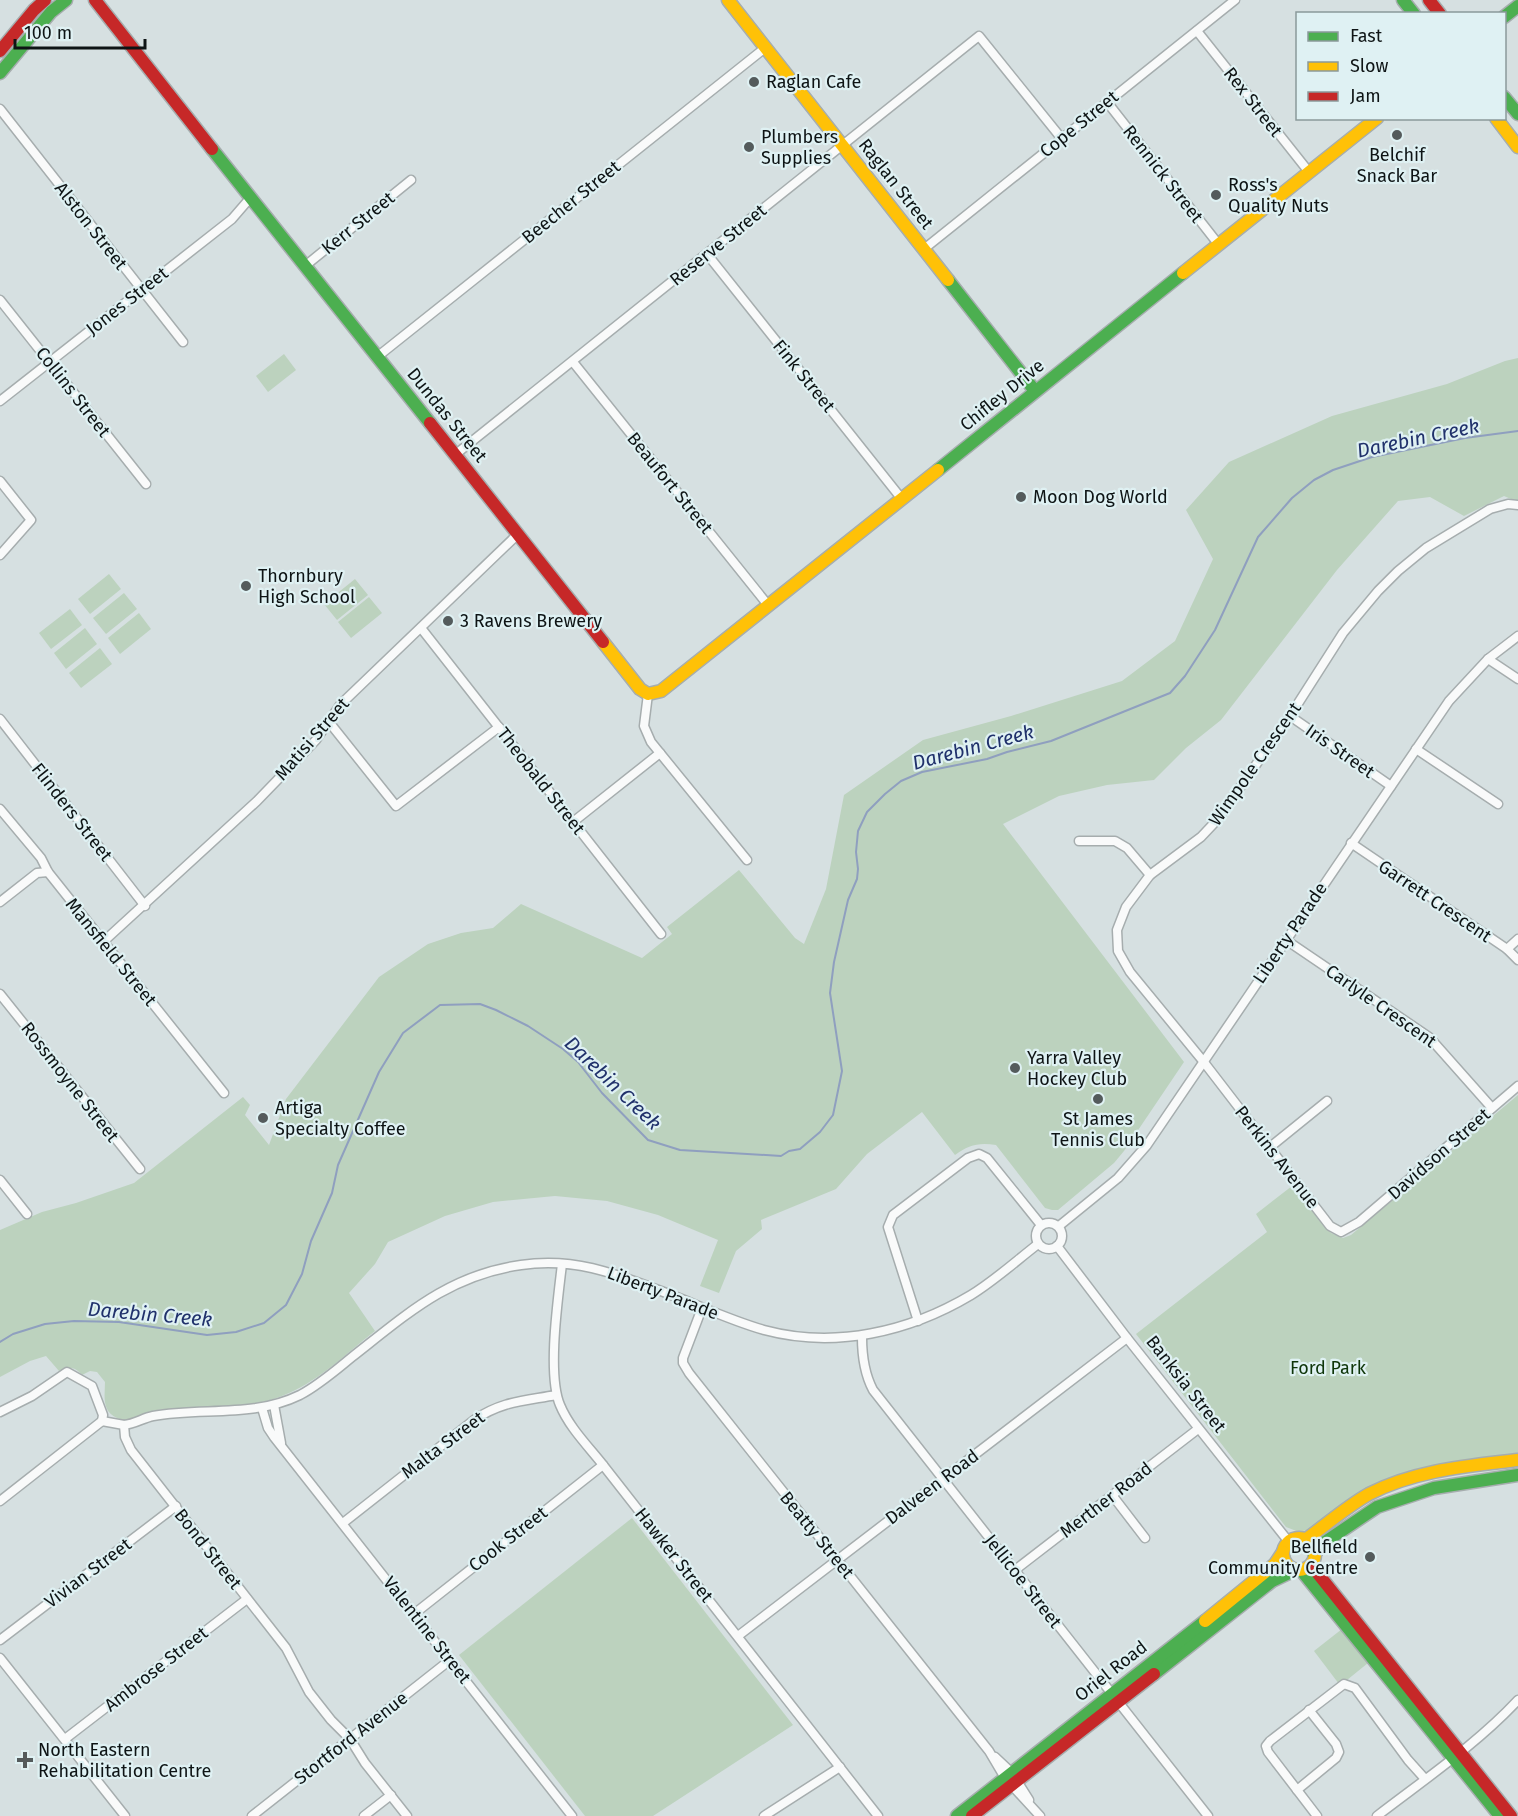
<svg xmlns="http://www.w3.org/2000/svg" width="1518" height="1816" font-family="'Fira Sans',sans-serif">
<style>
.green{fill:#bcd2be}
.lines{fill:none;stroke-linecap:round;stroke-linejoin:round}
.stream{stroke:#8f9fbf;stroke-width:2}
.street-casing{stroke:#a6adae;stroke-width:11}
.fast-casing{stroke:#a6adae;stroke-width:15}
.slow-casing{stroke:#a6adae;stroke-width:15}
.jam-casing{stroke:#a6adae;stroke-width:15}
.street{stroke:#f9fafa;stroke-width:8}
.fast{stroke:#4caf50;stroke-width:12}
.slow{stroke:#ffc107;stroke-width:12}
.jam{stroke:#c62828;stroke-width:12}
.poi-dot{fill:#545b5c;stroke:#dff1f3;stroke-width:2}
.labels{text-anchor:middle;stroke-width:4.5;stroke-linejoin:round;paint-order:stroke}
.poi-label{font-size:18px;fill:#0e1415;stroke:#dff1f3;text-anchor:start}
.street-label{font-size:18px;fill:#0e1415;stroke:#dff1f3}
.park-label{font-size:18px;fill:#0e3509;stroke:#dff1f3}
.water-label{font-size:20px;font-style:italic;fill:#20316b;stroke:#dff1f3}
</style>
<rect width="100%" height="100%" fill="#d6e0e1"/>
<!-- green -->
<g class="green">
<polygon points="284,354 296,370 268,392 256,376"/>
<path d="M1518,358v144l-14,-6 -40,20 -34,-19 -32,4 -61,69 -116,150 -35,28 -32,32 -47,5 -48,11 -56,28 181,238 -60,89 -10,12 -56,47h-6l-7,-2 -49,-63c-17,-3 -28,0 -41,10l-33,-43 -55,42 -31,35 -75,31 1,9 -26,22 -17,42 -19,-7 18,-46 -60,-25 -51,-14 -52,-5 -62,6 -48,14 -57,26 -13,22 -26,29 26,38c-27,21 -54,48 -86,62 -40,19 -89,12 -132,17 -13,1 -26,14 -40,8 -16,-7 -12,-23 -12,-36l-8,-10 -7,-1 -8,4c-8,-9 -13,-8 -23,-4l-13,-15 -16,5 -30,16v-147l42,-18 34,-9 58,-20 109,-86 7,8 -5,10 24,30 17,-46 93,-122 49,-33 33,-11 32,-5 28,-24 121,54 30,-24 -5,-7 72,-57 56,68 9,6 22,-55 18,-94 79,-55 88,-24 111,-35 53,-40 38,-82 -27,-49 43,-48 103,-46 115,-32 58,-23z"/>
<polygon points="109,574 121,589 90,614 78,599"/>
<polygon points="355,579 368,595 337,620 324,604"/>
<polygon points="124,593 137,609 106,634 93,618"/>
<polygon points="369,597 382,613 351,638 338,622"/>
<polygon points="70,609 82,625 51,649 39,633"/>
<polygon points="139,613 151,629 120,654 108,638"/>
<polygon points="85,628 97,644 66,669 54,653"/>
<polygon points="100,648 112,664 81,688 69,673"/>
<polygon points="1518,1095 1518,1454 1454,1466 1339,1510 1307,1530 1299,1532 1286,1527 1136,1334 1267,1232 1256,1214 1292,1186 1331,1233 1343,1238 1351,1235"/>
<polygon points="632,1518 793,1725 653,1816 585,1816 459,1655"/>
<polygon points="1342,1629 1368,1663 1347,1680 1339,1684 1314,1651"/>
</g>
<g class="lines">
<!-- stream -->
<polyline class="stream" points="0,1342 13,1334 45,1324 74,1321 119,1322 207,1335 236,1332 264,1323 286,1305 302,1274 311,1241 332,1193 338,1165 379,1072 403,1033 440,1005 480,1004 496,1010 528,1026 563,1049 578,1062 602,1093 648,1140 680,1150 781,1156 789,1151 800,1149 820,1132 833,1115 842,1071 830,993 834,962 848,900 857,879 858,869 856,852 858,831 867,812 885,794 901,781 922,772 987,759 1007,752 1051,741 1170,693 1185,676 1215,630 1258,537 1292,498 1314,480 1333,470 1372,457 1465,438 1518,431"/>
<!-- street casing -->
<g class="street-casing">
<g id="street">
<polyline points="1197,31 1309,172"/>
<polyline points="1107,102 1219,245"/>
<polyline points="0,109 183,342"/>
<polyline points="924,249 1235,0"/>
<polyline points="707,254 901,498"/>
<polyline points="305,266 411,180"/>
<polyline points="0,300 146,484"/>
<polyline points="377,357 765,48"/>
<polyline points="573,362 768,605"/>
<polyline points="0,401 232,219 251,197"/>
<polyline points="456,454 979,36 1062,139"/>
<polyline points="0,481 31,520 0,555"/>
<polyline points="1518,505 1508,504 1490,509 1426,548 1398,571 1378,591 1343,633 1290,716 1218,819 1201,837 1150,875 1126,907 1117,930 1118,951 1130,972 1203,1061 1330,1226 1341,1232 1359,1222 1518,1086"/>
<polyline points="421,628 661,934"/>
<polyline points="1488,659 1518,679"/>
<polyline points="648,694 644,726 651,742 747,860"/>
<polyline points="1290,716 1391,786"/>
<polyline points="0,719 145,906"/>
<polyline points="329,722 396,806 499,727"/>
<polyline points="1416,749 1498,804"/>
<polyline points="0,809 41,858 48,872 224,1093"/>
<polyline points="573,822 660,753"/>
<polyline points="1079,841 1115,841 1127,848 1150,875"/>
<polyline points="1351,843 1507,949 1518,960"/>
<polyline points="0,902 37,873 48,872"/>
<polyline points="1286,940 1429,1037 1492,1108"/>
<polyline points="103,942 257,801 316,740 340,705 518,534"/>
<polyline points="1507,949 1518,939"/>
<polyline points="0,994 140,1169"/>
<polyline points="1269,1148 1327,1101"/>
<polyline points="0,1180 27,1214"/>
<circle cx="1049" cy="1236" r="13"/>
<polyline points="1059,1226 1118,1178 1147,1145 1449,701 1488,659 1518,636"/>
<polyline points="1057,1246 1127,1338 1289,1542"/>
<path d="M562,1264c-4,35 -15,110 -2,141 9,22 28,41 43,60l275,351"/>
<polyline points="702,1308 683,1358 683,1363 689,1373 989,1751 1005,1778 1040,1816"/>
<polyline points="918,1321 888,1227 893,1215 968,1158 979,1154 987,1158 1041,1225"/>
<path d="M862,1337c0,19 2,36 11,53l335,426"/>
<polyline points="274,1405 281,1443"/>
<polyline points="262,1408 268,1428 274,1437 572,1816"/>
<polyline points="0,1412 32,1396 67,1372 92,1386 103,1415 102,1421 124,1425 125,1437 131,1450 286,1648 309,1692 331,1720 350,1739 365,1763 407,1816"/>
<path d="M124,1425c11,-1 19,-7 29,-9 49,-9 100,2 147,-21 19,-10 36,-25 52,-38 55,-43 97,-82 169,-92 52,-8 93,8 140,26 35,13 68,29 103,39 71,19 145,2 207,-35 23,-14 45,-34 67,-51"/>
<polyline points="1112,1495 1145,1538"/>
<polyline points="0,1501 102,1421"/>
<path d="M343,1523l131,-103c28,-19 50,-19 82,-25"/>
<polyline points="1015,1570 1198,1429"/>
<polyline points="414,1614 603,1465"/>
<polyline points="738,1636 1127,1338"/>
<polyline points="0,1640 176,1506"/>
<polyline points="0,1658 125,1816"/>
<polyline points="65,1739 247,1599"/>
<polyline points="995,1757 1012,1773 1029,1800"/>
<polyline points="1297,1790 1336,1758 1339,1752 1336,1744 1309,1710"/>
<polyline points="252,1816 450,1660"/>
<polyline points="364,1816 391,1795"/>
<polyline points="764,1816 840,1767"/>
<polyline points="1317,1816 1268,1752 1266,1746 1270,1741 1344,1684 1355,1688 1408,1760 1425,1779"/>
<path d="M1377,1816c48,-37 100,-72 141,-116"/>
</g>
</g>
<!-- fast casing -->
<g class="fast-casing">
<g id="fast">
<polyline points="1403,0 1414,14"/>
<polyline points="1504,17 1518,6"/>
<polyline points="0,73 51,12 66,0"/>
<polyline points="1504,97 1518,114"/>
<polyline points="212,149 430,423"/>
<polyline points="948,280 1035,391"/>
<polyline points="938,470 1183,273"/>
<polyline points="1314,1554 1325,1542 1377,1507 1434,1488 1518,1475"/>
<polyline points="1301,1570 1500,1816"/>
<polyline points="1154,1674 1272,1581 1295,1570"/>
<polyline points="957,1816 1205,1621"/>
</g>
</g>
<!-- slow casing -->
<g class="slow-casing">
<g id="slow">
<polyline points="728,0 948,280"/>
<polyline points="1496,118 1518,147"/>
<polyline points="1183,273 1377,118"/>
<polyline points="603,642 640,689 648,694 661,691 938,470"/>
<circle cx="1299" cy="1554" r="16"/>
<path d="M1305,1540c21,-15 41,-33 64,-46 46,-24 99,-28 149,-34"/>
<polyline points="1205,1621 1275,1564 1283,1552"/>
</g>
</g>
<!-- jam casing -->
<g class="jam-casing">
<g id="jam">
<polyline points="95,0 212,149"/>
<polyline points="1429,0 1440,14"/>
<polyline points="0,51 34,10 45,0"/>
<polyline points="430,423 603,642"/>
<polyline points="1311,1565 1511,1816"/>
<polyline points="972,1816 1154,1674"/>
</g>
</g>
<!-- street -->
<use href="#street" class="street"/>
<!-- fast -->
<use href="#fast" class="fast"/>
<!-- slow -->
<use href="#slow" class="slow"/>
<!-- jam -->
<use href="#jam" class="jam"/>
</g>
<!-- markers -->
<g class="poi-dot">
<circle cx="754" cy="82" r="6"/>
<circle cx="1397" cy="135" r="6"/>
<circle cx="749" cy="147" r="6"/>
<circle cx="1216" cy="195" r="6"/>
<circle cx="1021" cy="497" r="6"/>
<circle cx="246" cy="586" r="6"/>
<circle cx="448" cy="621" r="6"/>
<circle cx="1015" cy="1068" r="6"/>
<circle cx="1098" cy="1099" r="6"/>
<circle cx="263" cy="1118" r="6"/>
<circle cx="1370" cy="1557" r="6"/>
<path d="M22 1751h6v6h6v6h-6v6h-6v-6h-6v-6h6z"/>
</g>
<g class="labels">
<!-- poi labels -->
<g class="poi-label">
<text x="766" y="88">Raglan Cafe</text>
<text x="761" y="143">Plumbers<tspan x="761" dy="21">Supplies</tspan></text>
<text x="1397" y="161" text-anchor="middle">Belchif<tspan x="1397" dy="21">Snack Bar</tspan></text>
<text x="1228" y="191">Ross's<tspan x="1228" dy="21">Quality Nuts</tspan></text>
<text x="1033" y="503">Moon Dog World</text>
<text x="258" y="582">Thornbury<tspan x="258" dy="21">High School</tspan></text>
<text x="460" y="627">3 Ravens Brewery</text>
<text x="1027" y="1064">Yarra Valley<tspan x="1027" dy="21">Hockey Club</tspan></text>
<text x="275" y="1114">Artiga<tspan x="275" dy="21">Specialty Coffee</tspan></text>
<text x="1098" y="1125" text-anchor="middle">St James<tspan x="1098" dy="21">Tennis Club</tspan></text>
<text x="1358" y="1553" text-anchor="end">Bellfield<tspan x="1358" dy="21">Community Centre</tspan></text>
<text x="38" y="1756">North Eastern<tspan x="38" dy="21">Rehabilitation Centre</tspan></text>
</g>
<!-- street labels -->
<g class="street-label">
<text transform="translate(1253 102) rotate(52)" y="6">Rex Street</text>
<text transform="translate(1079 124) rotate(-39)" y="6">Cope Street</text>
<text transform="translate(1163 174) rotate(52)" y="6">Rennick Street</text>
<text transform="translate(896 184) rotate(52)" y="6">Raglan Street</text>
<text transform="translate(571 202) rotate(-39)" y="6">Beecher Street</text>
<text transform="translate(358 223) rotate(-39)" y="6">Kerr Street</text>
<text transform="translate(91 226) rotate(52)" y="6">Alston Street</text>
<text transform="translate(718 245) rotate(-39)" y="6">Reserve Street</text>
<text transform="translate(127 301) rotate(-38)" y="6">Jones Street</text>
<text transform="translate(804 376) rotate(51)" y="6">Fink Street</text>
<text transform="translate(73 392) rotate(52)" y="6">Collins Street</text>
<text transform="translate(1002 395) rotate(-39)" y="6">Chifley Drive</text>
<text transform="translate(447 415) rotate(51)" y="6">Dundas Street</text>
<text transform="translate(670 483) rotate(51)" y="6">Beaufort Street</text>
<text transform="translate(312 739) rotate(-49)" y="6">Matisi Street</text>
<text transform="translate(1340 751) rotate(35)" y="6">Iris Street</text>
<text transform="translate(1255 764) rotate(-55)" y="6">Wimpole Crescent</text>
<text transform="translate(541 781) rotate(52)" y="6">Theobald Street</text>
<text transform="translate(72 812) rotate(52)" y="6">Flinders Street</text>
<text transform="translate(1435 901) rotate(34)" y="6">Garrett Crescent</text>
<text transform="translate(1290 933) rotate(-56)" y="6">Liberty Parade</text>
<text transform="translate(111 952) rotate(51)" y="6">Mansfield Street</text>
<text transform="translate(1381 1006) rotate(35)" y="6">Carlyle Crescent</text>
<text transform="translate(70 1082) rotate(52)" y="6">Rossmoyne Street</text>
<text transform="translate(1439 1154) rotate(-41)" y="6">Davidson Street</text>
<text transform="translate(1277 1157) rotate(52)" y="6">Perkins Avenue</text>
<text transform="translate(663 1293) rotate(21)" y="6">Liberty Parade</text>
<text transform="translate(1186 1384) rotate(52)" y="6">Banksia Street</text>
<text transform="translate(443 1445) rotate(-37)" y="6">Malta Street</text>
<text transform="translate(932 1487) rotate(-37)" y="6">Dalveen Road</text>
<text transform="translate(1106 1500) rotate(-38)" y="6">Merther Road</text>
<text transform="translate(817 1535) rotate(51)" y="6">Beatty Street</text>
<text transform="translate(508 1539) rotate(-38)" y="6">Cook Street</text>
<text transform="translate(208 1549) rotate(52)" y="6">Bond Street</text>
<text transform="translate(674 1555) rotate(52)" y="6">Hawker Street</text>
<text transform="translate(88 1573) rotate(-37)" y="6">Vivian Street</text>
<text transform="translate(1023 1581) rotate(52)" y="6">Jellicoe Street</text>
<text transform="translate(427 1630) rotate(52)" y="6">Valentine Street</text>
<text transform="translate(156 1669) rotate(-38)" y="6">Ambrose Street</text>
<text transform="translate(1111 1671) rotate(-38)" y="6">Oriel Road</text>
<text transform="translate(351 1738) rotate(-38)" y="6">Stortford Avenue</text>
</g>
<!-- park labels -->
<g class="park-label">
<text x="1328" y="1374">Ford Park</text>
</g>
<!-- water labels -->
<g class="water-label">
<text transform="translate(1418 438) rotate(-12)" y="7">Darebin Creek</text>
<text transform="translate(973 747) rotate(-15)" y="7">Darebin Creek</text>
<text transform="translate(613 1083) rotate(44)" y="7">Darebin Creek</text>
<text transform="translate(150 1314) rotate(5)" y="7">Darebin Creek</text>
</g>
</g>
<!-- legend -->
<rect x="1296" y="12" width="210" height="108" fill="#dff1f3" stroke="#8b999a" stroke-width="1.5"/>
<rect x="1308" y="32" width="30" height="9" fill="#4caf50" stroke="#8b999a" stroke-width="1.5"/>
<text x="1350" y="42" font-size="18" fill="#0e1415">Fast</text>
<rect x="1308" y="62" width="30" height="9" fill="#ffc107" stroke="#8b999a" stroke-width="1.5"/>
<text x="1350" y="72" font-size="18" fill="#0e1415">Slow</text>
<rect x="1308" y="92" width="30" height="9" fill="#c62828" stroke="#8b999a" stroke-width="1.5"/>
<text x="1350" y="102" font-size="18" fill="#0e1415">Jam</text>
<!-- scale -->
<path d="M15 39v9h130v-9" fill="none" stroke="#0e1415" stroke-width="3"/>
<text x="24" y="39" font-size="18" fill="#0e1415" stroke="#dff1f3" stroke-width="4.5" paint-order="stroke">100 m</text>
</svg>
